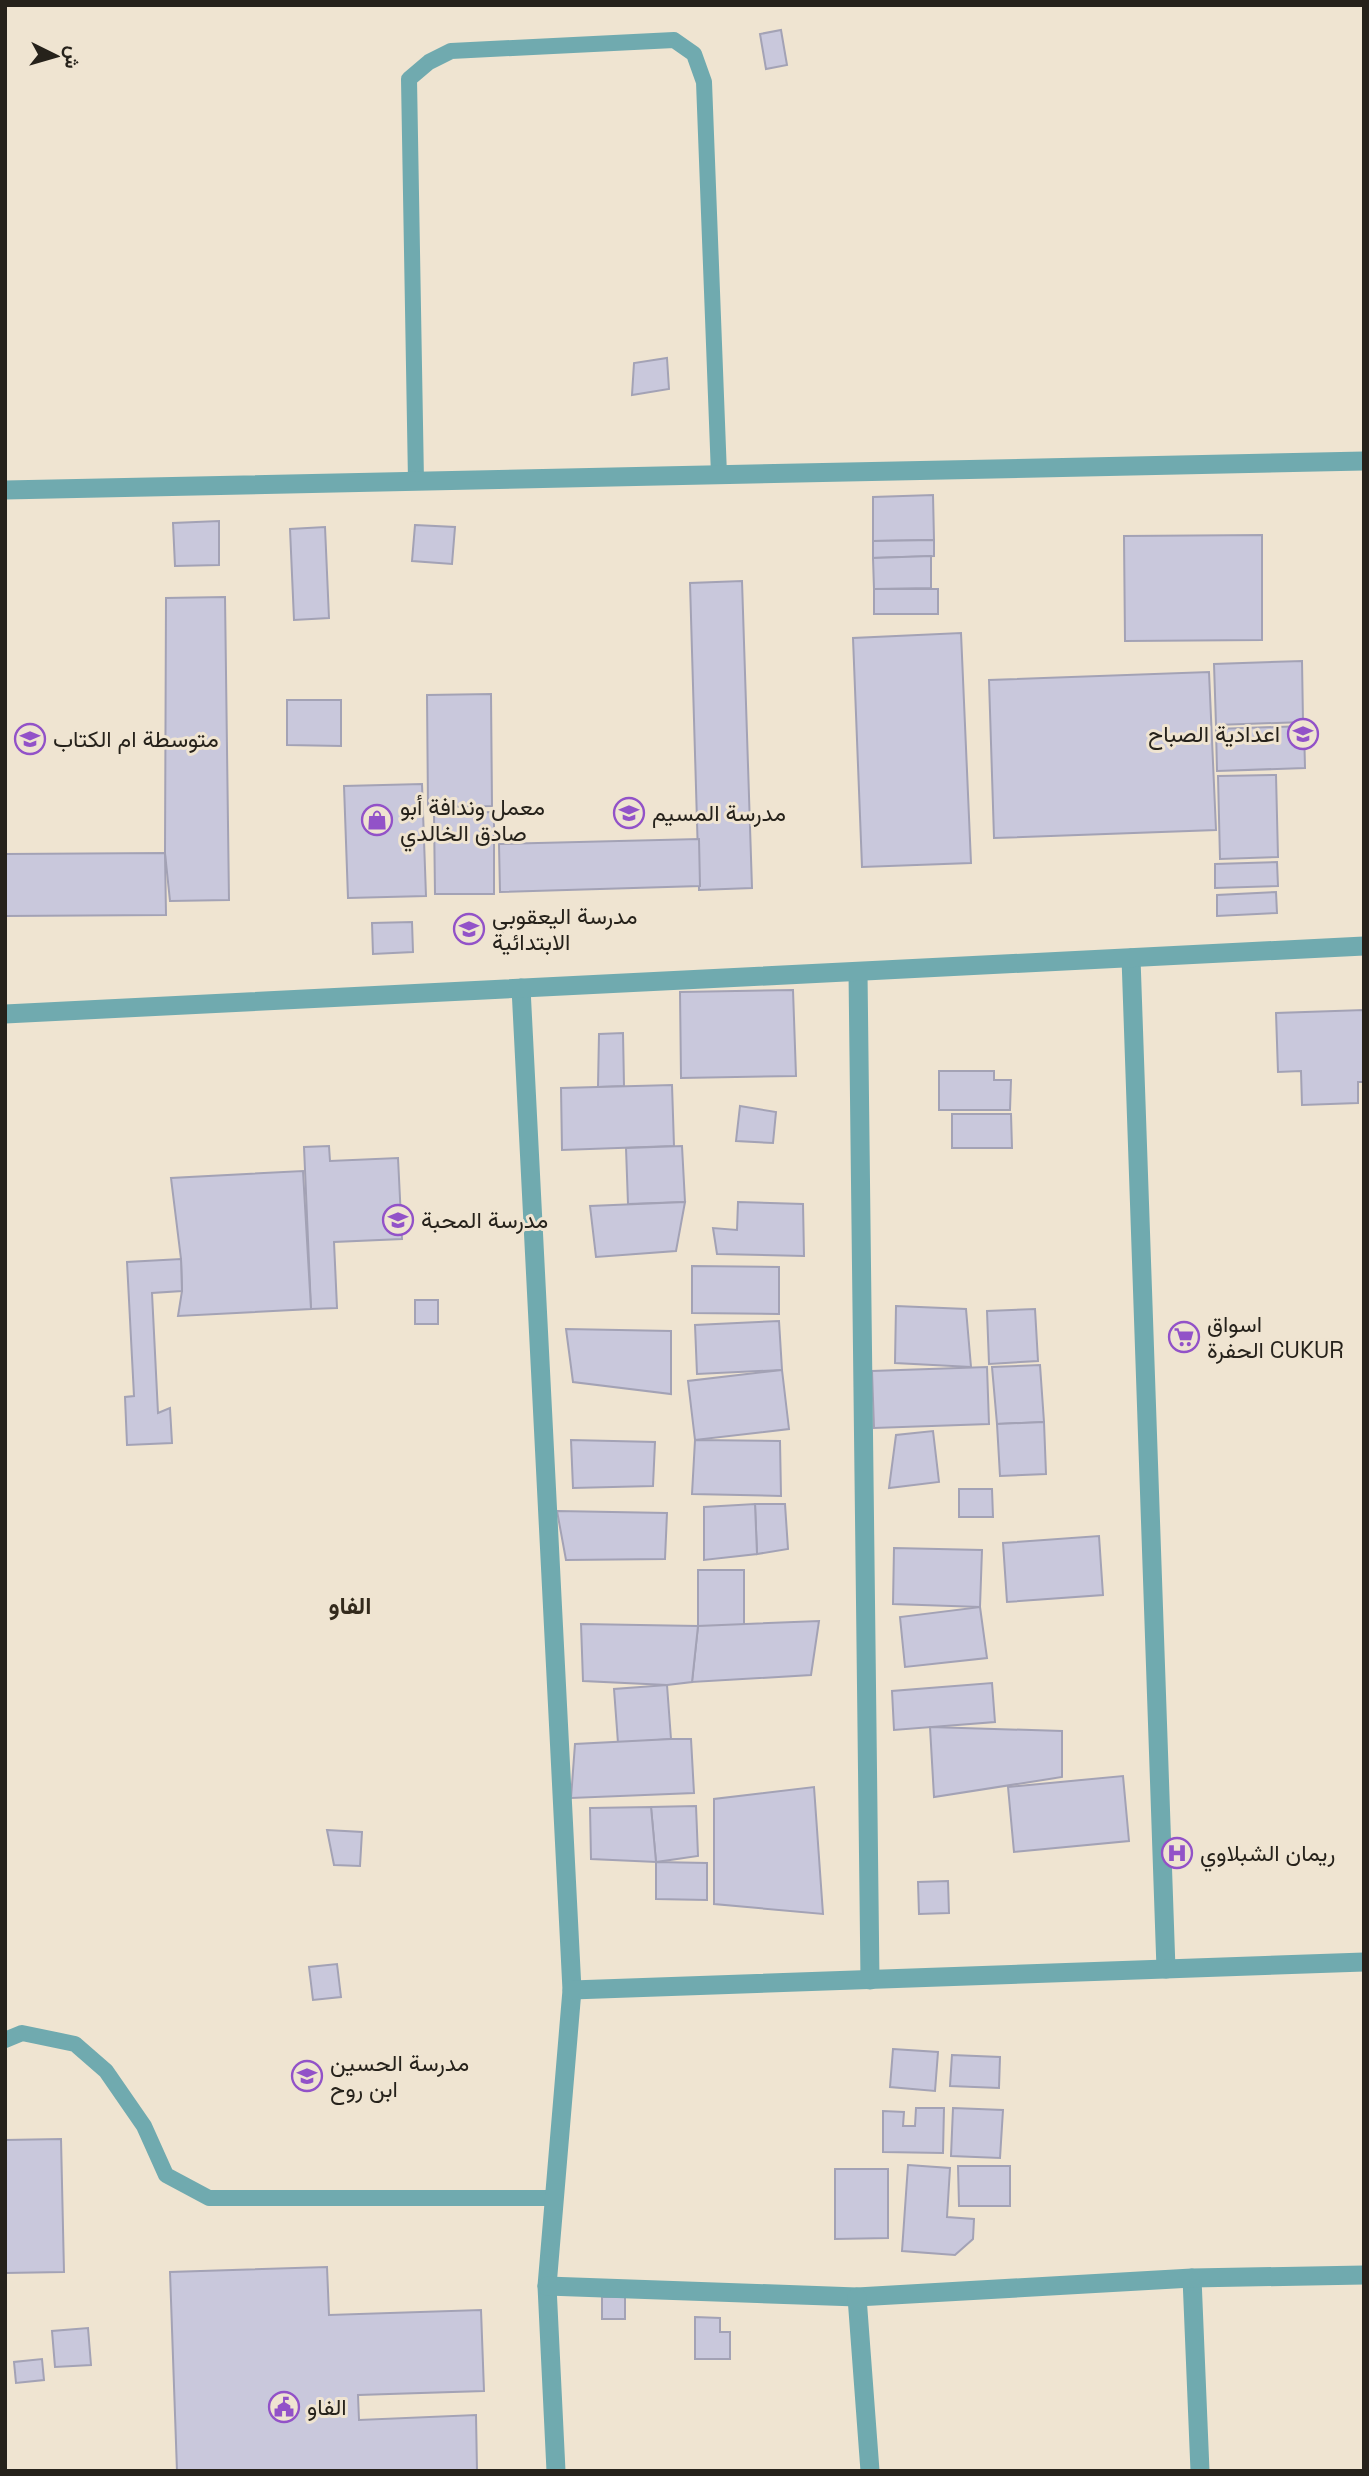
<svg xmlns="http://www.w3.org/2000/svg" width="1369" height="2476" font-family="'Space Grotesk',Vazirmatn,sans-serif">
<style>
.building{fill:#c9c8dc;stroke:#a3a2b5;stroke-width:2}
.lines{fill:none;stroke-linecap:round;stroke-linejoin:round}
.service{stroke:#70aaaf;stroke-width:16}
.minor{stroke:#70aaaf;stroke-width:19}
.labels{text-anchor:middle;stroke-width:6;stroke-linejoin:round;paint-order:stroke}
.poi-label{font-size:23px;fill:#26221b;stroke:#efe4d1;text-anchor:start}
.neighbourhood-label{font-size:24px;font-weight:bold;fill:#332a1c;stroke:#efe4d1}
</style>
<rect width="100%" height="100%" fill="#efe4d1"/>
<!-- building -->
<g class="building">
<polygon points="781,30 787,65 766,69 760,34"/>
<polygon points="667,358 669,389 632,395 634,363"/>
<polygon points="933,495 934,540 873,541 873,497"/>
<polygon points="219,521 219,565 175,566 173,523"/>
<polygon points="415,525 455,527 452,564 412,561"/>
<polygon points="325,527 329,618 294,620 290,529"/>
<polygon points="1262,535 1262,640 1125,641 1124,536"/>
<polygon points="934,540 934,556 873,558 873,541"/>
<polygon points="931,556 931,588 874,589 873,558"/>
<polygon points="742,581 752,888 699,890 690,583"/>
<rect x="874" y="589" width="64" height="25"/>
<polygon points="225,597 229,900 170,901 165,853 166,598"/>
<polygon points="961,633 971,863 862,867 853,638"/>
<polygon points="1302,661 1303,722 1216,725 1214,664"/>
<polygon points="1209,672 1216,830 994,838 989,680"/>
<polygon points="491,694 492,806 428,807 427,695"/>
<polygon points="287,700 341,700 341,746 287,745"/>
<polygon points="1304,726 1305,768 1217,771 1216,729"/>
<polygon points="1276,775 1278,857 1220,859 1218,776"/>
<polygon points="422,784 426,896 348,898 344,786"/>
<polygon points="494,812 494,894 435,894 434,813"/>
<polygon points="699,839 700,886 500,892 499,844"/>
<polygon points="165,853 166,915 5,916 5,854"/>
<polygon points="1277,862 1278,886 1215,888 1215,864"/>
<polygon points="1276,892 1277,913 1217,916 1217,895"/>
<polygon points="412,922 413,952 373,954 372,923"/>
<polygon points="793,990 796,1076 681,1078 680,992"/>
<polygon points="1364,1010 1364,1082 1358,1082 1358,1103 1302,1105 1301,1071 1278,1072 1276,1013"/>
<polygon points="623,1033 624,1086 598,1087 599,1034"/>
<polygon points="939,1071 994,1071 994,1080 1011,1080 1010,1110 939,1110"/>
<polygon points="672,1085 674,1146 562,1150 561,1088"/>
<polygon points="740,1106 776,1112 773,1143 736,1141"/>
<polygon points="952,1114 1011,1114 1012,1148 952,1148"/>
<polygon points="329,1146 330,1161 398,1158 402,1239 334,1242 337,1308 311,1309 304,1147"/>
<polygon points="682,1146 685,1202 628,1204 626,1148"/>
<polygon points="303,1171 311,1309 178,1316 182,1291 181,1259 171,1178"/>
<polygon points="685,1202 676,1251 596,1257 590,1206"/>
<polygon points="738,1202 803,1204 804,1256 717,1254 713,1228 737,1230"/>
<polygon points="181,1259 182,1291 152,1293 158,1413 170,1408 172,1443 127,1445 125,1397 134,1396 127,1262"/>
<polygon points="692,1266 779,1267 779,1314 692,1313"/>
<rect x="415" y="1300" width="23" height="24"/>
<polygon points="896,1306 966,1309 971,1367 895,1363"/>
<polygon points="1035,1309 1038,1361 989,1364 987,1311"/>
<polygon points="779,1321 782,1370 697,1374 695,1325"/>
<polygon points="566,1329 671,1331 671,1394 573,1382"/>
<polygon points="1040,1365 1044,1422 997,1424 992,1367"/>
<polygon points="987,1367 989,1424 874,1428 872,1371"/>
<polygon points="782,1370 789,1429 695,1440 688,1381"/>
<polygon points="1044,1422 1046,1474 1000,1476 997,1424"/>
<polygon points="933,1431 939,1482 889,1488 896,1435"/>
<polygon points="571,1440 655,1442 653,1486 573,1488"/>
<polygon points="695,1440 780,1441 781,1496 692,1494"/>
<polygon points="959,1489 992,1489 993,1517 959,1517"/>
<polygon points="755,1504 785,1504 788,1549 757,1554"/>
<polygon points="755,1504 757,1554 704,1560 704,1507"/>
<polygon points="557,1511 667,1513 665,1559 566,1560"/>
<polygon points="1099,1536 1103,1595 1007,1602 1003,1543"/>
<polygon points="894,1548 982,1550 980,1607 893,1604"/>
<rect x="698" y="1570" width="46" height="56"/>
<polygon points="980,1607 987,1658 905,1667 900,1617"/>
<polygon points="819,1621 811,1675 692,1682 698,1626"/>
<polygon points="581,1624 698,1626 692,1682 667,1685 583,1681"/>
<polygon points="992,1683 995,1722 894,1730 892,1691"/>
<polygon points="667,1685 671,1739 618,1743 614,1689"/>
<polygon points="930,1727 1062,1731 1062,1777 934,1797"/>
<polygon points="671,1739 691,1739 694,1793 571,1798 575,1744"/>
<polygon points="1123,1776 1129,1841 1014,1852 1008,1787"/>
<polygon points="814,1787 823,1914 714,1904 714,1799"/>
<polygon points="696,1806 698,1856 656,1862 651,1807"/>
<polygon points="651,1807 656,1862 591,1859 590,1808"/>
<polygon points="327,1830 362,1832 360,1866 334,1865"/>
<polygon points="656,1862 707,1863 707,1900 656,1899"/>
<polygon points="948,1881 949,1913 919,1914 918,1882"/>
<polygon points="337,1964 341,1997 313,2000 309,1967"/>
<polygon points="893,2049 938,2052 935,2091 890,2087"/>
<polygon points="952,2055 1000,2057 999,2088 950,2086"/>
<polygon points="916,2108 944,2108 943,2153 883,2152 883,2111 904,2112 903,2126 915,2126"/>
<polygon points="953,2108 1003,2110 1000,2158 951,2156"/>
<polygon points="61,2139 64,2272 5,2273 5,2140"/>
<polygon points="908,2165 950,2168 947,2217 974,2219 973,2239 955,2255 902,2251"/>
<polygon points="958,2166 1010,2166 1010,2206 959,2206"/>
<polygon points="835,2169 888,2169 888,2238 835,2239"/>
<polygon points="327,2267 329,2315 481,2310 484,2391 358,2395 359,2420 476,2415 477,2471 177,2471 170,2272"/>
<rect x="602" y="2297" width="23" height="22"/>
<polygon points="695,2317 720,2318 720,2332 730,2332 730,2359 695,2359"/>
<polygon points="88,2328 91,2365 55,2367 52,2331"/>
<polygon points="42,2359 44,2380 16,2383 14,2362"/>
</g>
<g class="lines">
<!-- service -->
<g class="service">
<polyline points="416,481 409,79 429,62 451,51 674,40 694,54 704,82 719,475"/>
<polyline points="5,2040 22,2033 75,2044 106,2071 144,2126 166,2175 209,2198 554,2198"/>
</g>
<!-- minor -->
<g class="minor">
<polyline points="5,490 1364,461"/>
<polyline points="1131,958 1166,1969"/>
<polyline points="858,972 870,1980"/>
<polyline points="521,988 572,1990 547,2286 556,2471"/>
<polyline points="5,1014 1364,946"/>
<polyline points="572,1990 1364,1962"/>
<polyline points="1192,2278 1200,2471"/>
<polyline points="547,2286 857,2297 1192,2278 1364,2275"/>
<polyline points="857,2297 870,2471"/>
</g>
</g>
<!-- icons -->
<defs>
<g id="school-ring" transform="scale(1.575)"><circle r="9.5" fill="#efe4d1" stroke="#9252c8" stroke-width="1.5"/><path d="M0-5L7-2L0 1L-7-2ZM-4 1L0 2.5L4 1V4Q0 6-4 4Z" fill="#9252c8"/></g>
<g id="shop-ring" transform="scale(1.575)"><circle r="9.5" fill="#efe4d1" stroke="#9252c8" stroke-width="1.5"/><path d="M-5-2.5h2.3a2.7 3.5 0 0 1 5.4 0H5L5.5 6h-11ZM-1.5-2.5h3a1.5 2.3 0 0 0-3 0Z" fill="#9252c8"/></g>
<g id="supermarket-ring" transform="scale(1.575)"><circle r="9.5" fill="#efe4d1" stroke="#9252c8" stroke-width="1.5"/><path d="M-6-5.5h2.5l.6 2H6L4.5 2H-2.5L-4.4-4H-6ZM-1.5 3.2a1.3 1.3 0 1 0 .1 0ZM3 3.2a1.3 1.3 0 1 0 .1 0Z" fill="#9252c8"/></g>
<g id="hospital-ring" transform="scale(1.575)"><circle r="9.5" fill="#efe4d1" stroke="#9252c8" stroke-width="1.5"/><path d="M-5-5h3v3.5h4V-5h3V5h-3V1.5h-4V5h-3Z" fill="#9252c8"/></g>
<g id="civic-ring" transform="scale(1.575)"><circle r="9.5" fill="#efe4d1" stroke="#9252c8" stroke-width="1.5"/><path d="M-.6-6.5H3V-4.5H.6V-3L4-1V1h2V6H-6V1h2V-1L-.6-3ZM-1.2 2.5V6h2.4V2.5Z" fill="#9252c8"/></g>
</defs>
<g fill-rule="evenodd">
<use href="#school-ring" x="1303" y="734"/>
<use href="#school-ring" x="30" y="739"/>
<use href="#school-ring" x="629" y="813"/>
<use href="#shop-ring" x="377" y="820"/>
<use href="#school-ring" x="469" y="929"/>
<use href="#school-ring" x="398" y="1220"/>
<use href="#supermarket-ring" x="1184" y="1337"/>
<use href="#hospital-ring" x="1177" y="1853"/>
<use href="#school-ring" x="307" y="2076"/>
<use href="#civic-ring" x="284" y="2407"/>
</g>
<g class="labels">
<!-- poi labels -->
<g class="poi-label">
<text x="1280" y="742" text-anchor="end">اعدادية الصباح</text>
<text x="53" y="747">متوسطة ام الكتاب</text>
<text x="400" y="815">معمل وندافة أبو<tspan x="400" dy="26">صادق الخالدي</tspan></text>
<text x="652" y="821">مدرسة المسيم</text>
<text x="492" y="924">مدرسة اليعقوبي<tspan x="492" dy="26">الابتدائية</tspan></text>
<text x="421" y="1228">مدرسة المحبة</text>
<text x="1207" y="1332">اسواق<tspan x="1207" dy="26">الحفرة CUKUR</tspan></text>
<text x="1200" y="1861">ريمان الشبلاوي</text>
<text x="330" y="2071">مدرسة الحسين<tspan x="330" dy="26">ابن روح</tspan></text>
<text x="307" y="2415">الفاو</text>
</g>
<!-- neighbourhood labels -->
<g class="neighbourhood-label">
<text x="350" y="1614">الفاو</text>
</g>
</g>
<!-- border -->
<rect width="1369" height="2476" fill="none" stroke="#26221b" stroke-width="14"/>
<!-- north arrow -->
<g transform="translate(56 56) rotate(95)" stroke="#efe4d1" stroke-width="5" paint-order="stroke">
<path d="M0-5L12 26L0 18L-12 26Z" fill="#26221b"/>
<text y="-10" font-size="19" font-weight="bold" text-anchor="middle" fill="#26221b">ش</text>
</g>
</svg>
